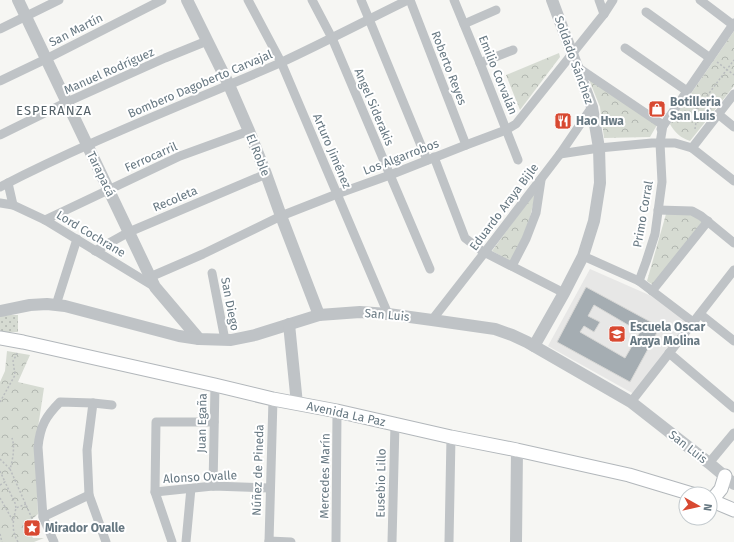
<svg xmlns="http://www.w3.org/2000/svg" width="734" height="542" font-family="'Fira Sans',sans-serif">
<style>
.built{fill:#e7e7e6}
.grass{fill:url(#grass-dots)}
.park{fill:url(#park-crowns)}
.building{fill:#a5adb2;stroke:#d7d7d5;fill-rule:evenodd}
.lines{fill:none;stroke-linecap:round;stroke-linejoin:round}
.secondary-casing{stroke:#b2b7bb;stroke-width:15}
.path{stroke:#b9bcbe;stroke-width:1.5;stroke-dasharray:2 2;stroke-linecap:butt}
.minor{stroke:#bfc3c6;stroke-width:9}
.tertiary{stroke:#bfc3c6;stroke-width:12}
.secondary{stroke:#fff;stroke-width:13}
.labels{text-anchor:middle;stroke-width:4;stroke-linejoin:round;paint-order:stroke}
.street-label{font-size:12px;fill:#677882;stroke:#fff}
.poi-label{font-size:12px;font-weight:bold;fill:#677882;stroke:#fff;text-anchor:start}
.neighbourhood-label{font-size:13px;letter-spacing:1px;fill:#546168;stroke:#fff}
</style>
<defs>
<pattern id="grass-dots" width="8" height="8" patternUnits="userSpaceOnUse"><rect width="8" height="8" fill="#d6dbd2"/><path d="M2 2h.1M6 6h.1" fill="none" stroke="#b1b6b0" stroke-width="1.8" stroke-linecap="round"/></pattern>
<pattern id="park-crowns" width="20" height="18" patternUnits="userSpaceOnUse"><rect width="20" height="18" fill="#d6dbd2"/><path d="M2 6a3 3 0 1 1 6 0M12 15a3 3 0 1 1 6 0" fill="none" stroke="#b1b6b0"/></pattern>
</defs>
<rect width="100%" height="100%" fill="#f6f6f3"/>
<!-- built -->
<polygon class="built" points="590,269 656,298 690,323 634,394 548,346"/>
<!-- grass -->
<polygon class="grass" points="10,315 18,315 18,332 0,332 0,316"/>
<!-- park -->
<g class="park">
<path d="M734,31v55l-44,55c-9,-3 -15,-8 -20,-17z"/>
<polygon points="559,53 560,57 520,110 506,75"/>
<polygon points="588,77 657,125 650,137 604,138 600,107"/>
<polygon points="537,189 530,217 519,247 512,262 492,251"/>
<polygon points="666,214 694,215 703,223 653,285 647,281"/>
<polygon points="7,351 30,355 18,382 44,388 35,447 38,514 29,522 29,531 33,538 44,538 34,542 0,542 0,382 5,371"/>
</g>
<!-- building -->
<path class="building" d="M586,287l74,40 -30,55 -73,-40zM594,305l46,27 -15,26 -45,-26 4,-6 10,6 6,-10 -12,-6z"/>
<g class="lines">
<!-- secondary casing -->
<g class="secondary-casing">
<g id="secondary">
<polyline points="0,338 23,342 215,385 273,399 337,411 451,437 517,450 629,475 692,494"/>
<polyline points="710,500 734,510"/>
<polyline points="712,500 721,489 725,476"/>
</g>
</g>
<!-- path -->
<g class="path">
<polyline points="717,62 734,75"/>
<polyline points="694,96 712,110"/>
<polyline points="681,115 698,108"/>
<polyline points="695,129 698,108 734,60"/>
<polyline points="0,402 15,375 13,361 18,352"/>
<path d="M0,459l10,10c3,-10 5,-22 2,-31"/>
<polyline points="10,469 34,523"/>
<polyline points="0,471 5,482"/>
<polyline points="0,485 5,482 15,503 16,508"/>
<polyline points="0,498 13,521"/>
<polyline points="0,534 2,542"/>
<path d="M18,542c-7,-12 -5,-21 -2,-34l10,-4"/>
</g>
<!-- minor -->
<g class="minor">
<polyline points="248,0 281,62 388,314"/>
<polyline points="312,0 332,38 390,175 430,269"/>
<polyline points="361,0 369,19 427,160"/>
<polyline points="410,0 466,145"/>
<polyline points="454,0 480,63 518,160"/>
<polyline points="599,0 604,14"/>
<polyline points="700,0 733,25"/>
<polyline points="646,12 710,58"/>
<polyline points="464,24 496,10"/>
<polyline points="0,29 59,0"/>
<polyline points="625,48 687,91"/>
<polyline points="480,63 513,50"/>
<polyline points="577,67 663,125 660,143 662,182 655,234 646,262 639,281"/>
<polyline points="0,81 46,59 162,0"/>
<polyline points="718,114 734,127"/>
<polyline points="661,129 734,23"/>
<polyline points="0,135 67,102 165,58 207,41"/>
<polyline points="692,148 734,94"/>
<polyline points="560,154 599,148 652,143 675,143 692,148 734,181"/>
<polyline points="434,157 465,238 482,251 564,293"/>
<polyline points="8,183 13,205"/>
<path d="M0,187c91,-47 186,-83 280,-124 43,-20 85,-42 128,-63"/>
<polyline points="0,203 13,205 45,220 155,287"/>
<polyline points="658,210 692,211 701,216 734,243"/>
<polyline points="45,220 180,156 249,131"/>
<polyline points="95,251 129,232 266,174"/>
<polyline points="583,256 639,281 693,322"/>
<polyline points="512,266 526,239 536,213 541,180"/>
<polyline points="212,273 225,340"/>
<polyline points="150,277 203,254 281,216 337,194 390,175 466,145 506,130 516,124 604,14 613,0"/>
<polyline points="652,291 708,221"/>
<polyline points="56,305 77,239"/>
<polyline points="700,314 734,341"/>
<polyline points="432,320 485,252 560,154 592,107"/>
<polyline points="669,353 734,408"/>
<polyline points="631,402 734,270"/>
<polyline points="93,403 87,450 89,495 106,542"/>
<polyline points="709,463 734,433"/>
<polyline points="213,486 215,385"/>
<polyline points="155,492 213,486 270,488"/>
<polyline points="43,517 89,495"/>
<polyline points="269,541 291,542"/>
<path d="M54,542l-11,-25 -5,-70c2,-21 8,-31 22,-45l33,1 19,2"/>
<polyline points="172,542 155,492 156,422 214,422"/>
<polyline points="186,542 191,488"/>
<polyline points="269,542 273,399"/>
<polyline points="336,542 337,411"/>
<polyline points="392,542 395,424"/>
<polyline points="449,542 451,437"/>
</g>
<!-- tertiary -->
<g class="tertiary">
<polyline points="18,0 155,287 199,339"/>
<polyline points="187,0 229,85 249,131 266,174 281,216 319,315"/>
<polyline points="0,311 30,305 47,304 65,306 179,336 199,339 231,340 255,335 319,315 360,312 388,314 432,320 495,329 512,335 527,342 631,402 709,463 734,484"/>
<polyline points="289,324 297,404"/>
<polyline points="534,346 564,293 583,256 594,221 600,183 599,148 592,107 552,0"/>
<polyline points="516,542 517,450"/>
</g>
<!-- secondary -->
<use href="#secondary" class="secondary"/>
</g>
<!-- icons -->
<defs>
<g id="shop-square" transform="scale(0.9)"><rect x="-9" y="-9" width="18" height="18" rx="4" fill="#d84931" stroke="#fff"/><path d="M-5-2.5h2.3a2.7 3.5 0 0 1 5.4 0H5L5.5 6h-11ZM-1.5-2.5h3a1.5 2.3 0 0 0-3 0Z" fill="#fff"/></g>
<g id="restaurant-square" transform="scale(0.9)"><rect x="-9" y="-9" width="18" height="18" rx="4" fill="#d84931" stroke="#fff"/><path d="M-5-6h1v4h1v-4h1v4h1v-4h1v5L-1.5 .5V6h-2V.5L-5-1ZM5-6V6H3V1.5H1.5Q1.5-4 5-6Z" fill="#fff"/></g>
<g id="school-square" transform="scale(0.9)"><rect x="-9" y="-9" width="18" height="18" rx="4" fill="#d84931" stroke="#fff"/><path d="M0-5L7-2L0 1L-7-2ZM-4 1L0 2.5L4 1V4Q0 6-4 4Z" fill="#fff"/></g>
<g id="sight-square" transform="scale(0.9)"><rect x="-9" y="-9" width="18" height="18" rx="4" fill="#d84931" stroke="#fff"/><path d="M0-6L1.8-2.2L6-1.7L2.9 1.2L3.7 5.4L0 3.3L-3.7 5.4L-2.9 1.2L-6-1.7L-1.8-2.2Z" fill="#fff"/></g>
</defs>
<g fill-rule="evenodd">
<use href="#shop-square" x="657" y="109"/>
<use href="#restaurant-square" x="563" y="121"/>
<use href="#school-square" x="617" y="334"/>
<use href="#sight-square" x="32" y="528"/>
</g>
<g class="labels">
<!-- street labels -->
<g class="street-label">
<text transform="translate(76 30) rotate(-27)" y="4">San Martín</text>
<text transform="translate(574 60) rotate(70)" y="4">Soldado Sánchez</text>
<text transform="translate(449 68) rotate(69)" y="4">Roberto Reyes</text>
<text transform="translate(109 71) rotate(-24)" y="4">Manuel Rodríguez</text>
<text transform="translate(498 75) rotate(68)" y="4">Emilio Corvalán</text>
<text transform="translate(200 84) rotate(-23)" y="4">Bombero Dagoberto Carvajal</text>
<text transform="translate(374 107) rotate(67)" y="4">Angel Siderakis</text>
<text transform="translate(332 151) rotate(67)" y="4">Arturo Jiménez</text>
<text transform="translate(258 155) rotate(68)" y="4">El Roble</text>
<text transform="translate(151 157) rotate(-24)" y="4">Ferrocarril</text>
<text transform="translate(401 157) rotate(-21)" y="4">Los Algarrobos</text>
<text transform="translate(101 174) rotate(64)" y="4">Tarapacá</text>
<text transform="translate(175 199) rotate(-23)" y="4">Recoleta</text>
<text transform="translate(504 207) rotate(-53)" y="4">Eduardo Araya Bijle</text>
<text transform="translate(643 214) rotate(-80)" y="4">Primo Corral</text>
<text transform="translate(91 234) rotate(31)" y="4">Lord Cochrane</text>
<text transform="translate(230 304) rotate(79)" y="4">San Diego</text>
<text transform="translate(387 315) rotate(5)" y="4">San Luis</text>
<text transform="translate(346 414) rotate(12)" y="4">Avenida La Paz</text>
<text transform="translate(202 423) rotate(-89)" y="4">Juan Egaña</text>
<text transform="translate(688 447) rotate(38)" y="4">San Luis</text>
<text transform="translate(258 470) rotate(-88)" y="4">Núñez de Pineda</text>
<text transform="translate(325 476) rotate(-89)" y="4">Mercedes Marín</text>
<text transform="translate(200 477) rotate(-3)" y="4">Alonso Ovalle</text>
<text transform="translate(381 483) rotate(-89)" y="4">Eusebio Lillo</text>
</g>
<!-- poi labels -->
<g class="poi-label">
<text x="670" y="106">Botilleria<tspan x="670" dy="14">San Luis</tspan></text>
<text x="576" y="125">Hao Hwa</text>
<text x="630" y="331">Escuela Oscar<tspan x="630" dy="14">Araya Molina</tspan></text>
<text x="45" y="532">Mirador Ovalle</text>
</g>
<!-- neighbourhood labels -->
<g class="neighbourhood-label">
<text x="54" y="115">ESPERANZA</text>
</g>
</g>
<!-- north arrow -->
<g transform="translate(698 506) rotate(98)"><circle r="19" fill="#ffffff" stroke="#c2c9cd"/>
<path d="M0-3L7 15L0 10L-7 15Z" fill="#d84931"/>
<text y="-6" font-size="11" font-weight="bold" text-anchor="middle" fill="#677882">N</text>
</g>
</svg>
